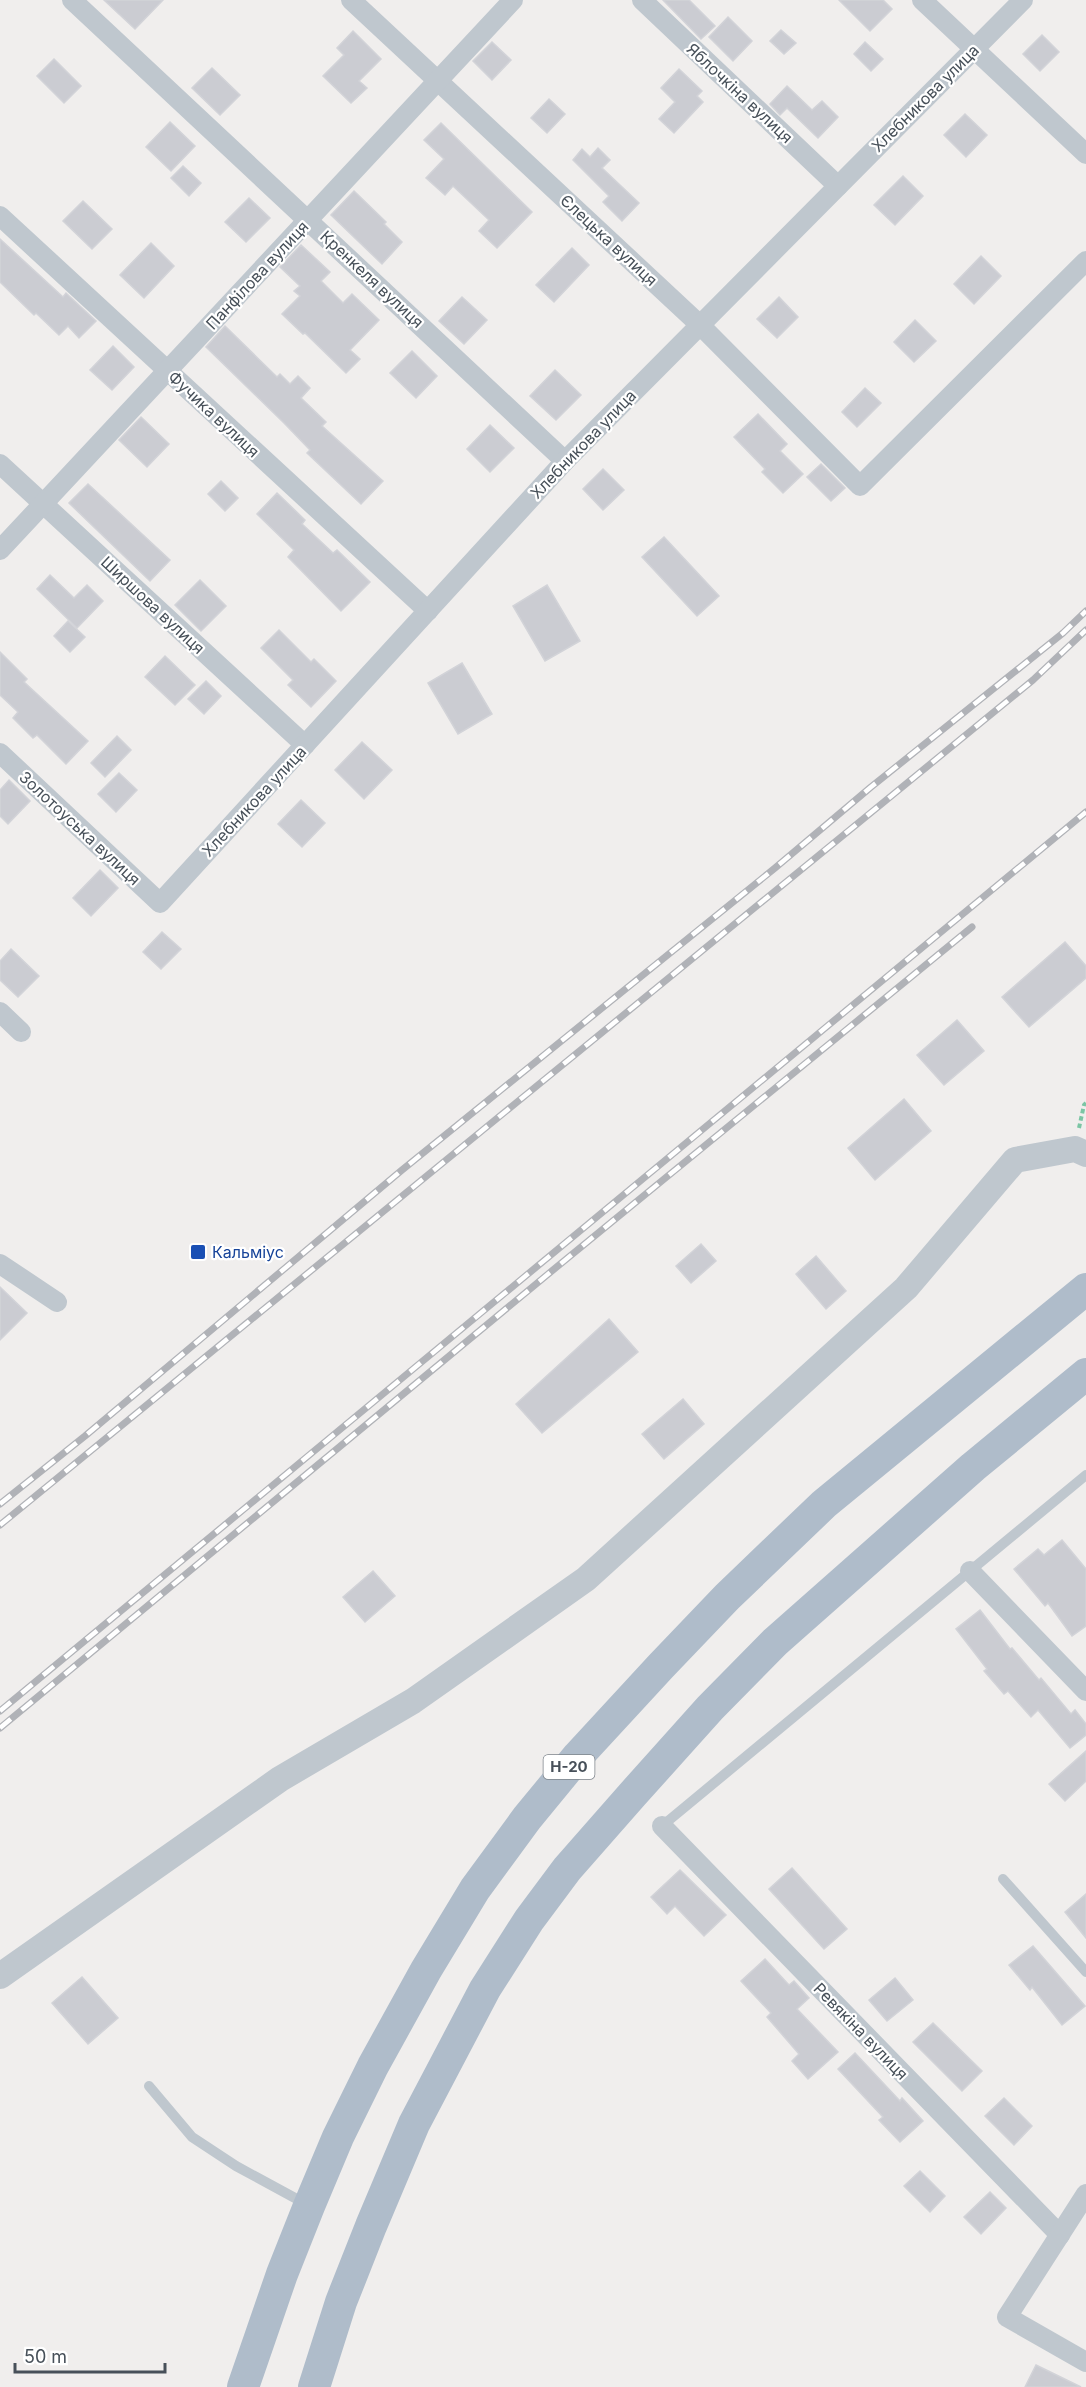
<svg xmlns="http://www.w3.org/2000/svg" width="1086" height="2387" font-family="Inter,sans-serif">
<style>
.building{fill:#cbccd2;stroke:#d2d3d8;stroke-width:1.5}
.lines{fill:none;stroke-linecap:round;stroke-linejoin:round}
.path{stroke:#7bc5a4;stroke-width:4;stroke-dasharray:4.5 3;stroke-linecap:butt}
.service{stroke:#bfc7ce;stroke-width:10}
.minor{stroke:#bfc7ce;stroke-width:20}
.tertiary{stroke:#bfc7ce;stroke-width:26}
.primary{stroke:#afbcca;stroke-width:32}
.rail-casing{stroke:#b0b2b7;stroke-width:7}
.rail{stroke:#fff;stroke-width:4.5;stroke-dasharray:14;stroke-linecap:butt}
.transit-dot{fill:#1a4fb4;stroke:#fff;stroke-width:2}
.labels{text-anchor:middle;stroke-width:4.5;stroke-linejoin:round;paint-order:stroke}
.shield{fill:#fff;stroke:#7e848b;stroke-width:1.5}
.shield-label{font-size:15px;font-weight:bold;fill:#475059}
.street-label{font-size:16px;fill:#475059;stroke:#fff}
.transit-label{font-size:16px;fill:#164399;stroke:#fff;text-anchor:start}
</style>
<rect width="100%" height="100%" fill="#f0eeed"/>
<!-- building -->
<g class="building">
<polygon points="104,0 163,0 135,29"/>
<polygon points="663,0 689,0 715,26 701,39"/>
<polygon points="839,0 883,0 892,9 870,31"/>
<polygon points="728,17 752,41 733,61 709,37"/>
<polygon points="781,30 796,43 784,54 770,41"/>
<polygon points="353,31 381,59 359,81 367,88 351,103 323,76 344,55 337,48"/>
<polygon points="1042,35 1059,52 1040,71 1023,54"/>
<polygon points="492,42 511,60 492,80 473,61"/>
<polygon points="865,42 883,59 871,71 854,54"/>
<polygon points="54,59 81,86 64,103 37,76"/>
<polygon points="212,68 240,95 220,115 192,88"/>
<polygon points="679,69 702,91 697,96 703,102 674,133 659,119 675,102 661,88"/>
<polygon points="787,86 812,110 822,101 838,117 818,138 787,108 780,115 770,104"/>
<polygon points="549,99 565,114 547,133 531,118"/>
<polygon points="965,114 987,135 966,157 944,135"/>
<polygon points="170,122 195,146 171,171 146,147"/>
<polygon points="441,123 532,212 497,248 479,231 489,220 453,186 445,195 426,178 444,159 424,140"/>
<polygon points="598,148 610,160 602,168 639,203 622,221 603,202 609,196 573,160 582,149 590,157"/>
<polygon points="183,166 201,183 189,196 171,178"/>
<polygon points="903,176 923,196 895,225 874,205"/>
<polygon points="354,191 386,222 384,224 402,242 382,264 331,215"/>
<polygon points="249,198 270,218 246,242 225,222"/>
<polygon points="83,201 112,229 92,249 63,221"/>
<polygon points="0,239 63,297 66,293 96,321 79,338 68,326 59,335 36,313 34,315 0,282"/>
<polygon points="151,243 174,266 144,298 120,275"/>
<polygon points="301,245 330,272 321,281 343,303 352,294 379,320 350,350 360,359 346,373 305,333 303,334 282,314 300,296 294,291 300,286 280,267"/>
<polygon points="572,248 589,265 554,302 536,285"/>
<polygon points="981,256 1001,276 974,304 954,284"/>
<polygon points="462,297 487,320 464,344 439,321"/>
<polygon points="779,297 798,317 777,338 757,319"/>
<polygon points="915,320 936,341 914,362 894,342"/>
<polygon points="225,326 277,377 280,374 290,384 298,376 310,388 301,398 326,422 322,426 383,481 361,504 307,453 310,450 284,423 206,347"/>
<polygon points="113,346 134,367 112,390 90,370"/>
<polygon points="412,351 437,376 416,398 390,373"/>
<polygon points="555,370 581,395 556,420 530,396"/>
<polygon points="865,388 881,403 857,427 842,412"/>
<polygon points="758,414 787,444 780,451 803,474 783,493 762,472 765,469 734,437"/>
<polygon points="141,417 169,444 147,467 119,440"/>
<polygon points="490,425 514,448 490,472 467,449"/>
<polygon points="821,464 845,488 831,501 807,477"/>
<polygon points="603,469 624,490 603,510 583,489"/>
<polygon points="221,481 238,498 225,511 208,494"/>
<polygon points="88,484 170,560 150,581 69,503"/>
<polygon points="277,493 305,520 302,524 333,553 337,550 370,582 341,611 288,557 294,550 257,514"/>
<polygon points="664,537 719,596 697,616 642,557"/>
<polygon points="50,575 74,598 87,585 103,601 77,628 37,589"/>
<polygon points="200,580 226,606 201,631 175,605"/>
<polygon points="547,585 580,641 545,661 513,606"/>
<polygon points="68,621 85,637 70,652 54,636"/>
<polygon points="279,630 311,662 314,659 336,681 311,707 288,685 293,680 261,648"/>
<polygon points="0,652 27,679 24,682 88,741 66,764 37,735 33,738 13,718 18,712 0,695"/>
<polygon points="165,656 195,685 175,705 145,677"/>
<polygon points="462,663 492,714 458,734 428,683"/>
<polygon points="206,681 221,696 204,714 188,699"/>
<polygon points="117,736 131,750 105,777 91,763"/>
<polygon points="362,742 392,770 364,799 335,770"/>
<polygon points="119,773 137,790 116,812 98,794"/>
<polygon points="9,780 30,801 8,824 0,816 0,790"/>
<polygon points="301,800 325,823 302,847 278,824"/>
<polygon points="100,870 118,888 91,916 73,898"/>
<polygon points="162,932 181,949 161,969 143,952"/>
<polygon points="1065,942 1086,966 1086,978 1029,1027 1002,997"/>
<polygon points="11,949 39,976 18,997 0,980 0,961"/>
<polygon points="957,1020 984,1051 944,1085 917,1055"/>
<polygon points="904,1099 931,1131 875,1180 848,1148"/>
<polygon points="701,1244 716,1261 691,1283 676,1266"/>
<polygon points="816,1256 846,1291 826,1309 796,1274"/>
<polygon points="0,1287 27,1313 0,1340"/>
<polygon points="609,1319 638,1352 542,1433 516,1404"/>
<polygon points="683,1399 704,1424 664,1459 642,1434"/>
<polygon points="1062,1540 1086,1569 1086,1626 1072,1636 1048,1603 1045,1606 1014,1569 1038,1549 1044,1555"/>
<polygon points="373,1571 395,1596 365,1622 343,1597"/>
<polygon points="980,1610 1010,1649 1012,1648 1039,1680 1041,1678 1071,1714 1075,1710 1086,1724 1086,1735 1070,1748 1038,1710 1031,1717 1008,1691 1004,1694 984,1671 987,1669 956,1629"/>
<polygon points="1086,1751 1086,1781 1065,1801 1049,1784"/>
<polygon points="792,1868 847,1929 824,1949 769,1889"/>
<polygon points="680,1870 726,1915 704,1936 675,1906 667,1914 651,1897"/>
<polygon points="1086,1894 1086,1938 1065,1912"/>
<polygon points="1033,1946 1085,2006 1062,2025 1032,1987 1030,1990 1009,1965"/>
<polygon points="765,1959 789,1985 794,1981 809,1998 797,2009 838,2052 808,2079 792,2061 799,2054 767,2017 771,2013 741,1981"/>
<polygon points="82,1977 118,2018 88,2044 52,2003"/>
<polygon points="895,1978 913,2000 887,2021 869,2000"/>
<polygon points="933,2023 982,2071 962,2091 913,2042"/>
<polygon points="855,2053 900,2101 902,2098 923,2121 900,2142 879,2120 883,2117 838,2069"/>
<polygon points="1004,2098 1032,2126 1014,2145 985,2116"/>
<polygon points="920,2171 945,2196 930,2212 904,2186"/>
<polygon points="990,2192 1006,2208 981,2234 964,2217"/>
<polygon points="1036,2365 1081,2387 1025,2387"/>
</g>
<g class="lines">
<!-- path -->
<polyline class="path" points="1079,1128 1084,1105 1086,1103"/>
<!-- service -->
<g class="service">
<polyline points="662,1826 1086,1475"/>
<polyline points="1003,1879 1086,1972"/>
<polyline points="149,2086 192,2137 236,2166 306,2204"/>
</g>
<!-- minor -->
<g class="minor">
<polyline points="72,0 565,461"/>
<polyline points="351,0 700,325 860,486 1086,261"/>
<polyline points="642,0 838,186"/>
<polyline points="922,0 1086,154"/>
<polyline points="0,216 428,611"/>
<polyline points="0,464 305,745"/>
<polyline points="0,550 513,0"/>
<polyline points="0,753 160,903 565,461 1023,0"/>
<polyline points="0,1012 21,1032"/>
<polyline points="0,1264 57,1302"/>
<polyline points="970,1571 1086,1691"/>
<polyline points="662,1826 1060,2235"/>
<polyline points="1086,2194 1007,2317 1086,2362"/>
</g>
<!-- tertiary -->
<polyline class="tertiary" points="0,1976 280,1779 413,1701 586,1579 906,1288 1015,1160 1075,1149 1086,1154"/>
<!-- primary -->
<g class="primary">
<polyline points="243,2387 282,2274 309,2206 338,2137 373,2066 426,1970 475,1889 527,1818 578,1756 661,1666 727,1597 824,1504 1086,1289"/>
<polyline points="314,2387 341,2302 371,2226 414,2124 485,1989 529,1920 567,1869 632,1795 710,1708 775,1642 973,1467 1086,1374"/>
</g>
<!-- rail casing -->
<g class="rail-casing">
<g id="rail">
<polyline points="0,1504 85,1436 402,1170 775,868 871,787 1063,633 1086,611"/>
<polyline points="0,1525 1033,680 1086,630"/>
<polyline points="0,1711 1086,812"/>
<polyline points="0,1728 553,1270 972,927"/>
</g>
</g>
<!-- rail -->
<use href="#rail" class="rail"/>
</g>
<!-- markers -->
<rect class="transit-dot" x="190" y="1244" width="16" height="16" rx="3"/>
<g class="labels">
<!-- shield labels -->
<rect class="shield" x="543.5" y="1755" width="51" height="24" rx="4.5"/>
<g class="shield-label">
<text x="569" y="1772">Н-20</text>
</g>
<!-- street labels -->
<g class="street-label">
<text transform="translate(740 93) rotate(43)" y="6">Яблочкіна вулиця</text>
<text transform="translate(925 98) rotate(-45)" y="6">Хлебникова улица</text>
<text transform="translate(609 240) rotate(43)" y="6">Єлецька вулиця</text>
<text transform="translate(257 275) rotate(-47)" y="6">Панфілова вулиця</text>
<text transform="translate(372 279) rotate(43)" y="6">Кренкеля вулиця</text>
<text transform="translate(214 414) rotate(43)" y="6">Фучика вулиця</text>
<text transform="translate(583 444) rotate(-46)" y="6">Хлебникова улица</text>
<text transform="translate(153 605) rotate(43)" y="6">Ширшова вулиця</text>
<text transform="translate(254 801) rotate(-47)" y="6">Хлебникова улица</text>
<text transform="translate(80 828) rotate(43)" y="6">Золотоуська вулиця</text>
<text transform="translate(861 2031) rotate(46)" y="6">Ревякiна вулиця</text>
</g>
<!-- transit labels -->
<g class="transit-label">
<text x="212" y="1258">Кальміус</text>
</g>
</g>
<!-- scale -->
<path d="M15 2363v9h150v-9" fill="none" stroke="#475059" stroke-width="3"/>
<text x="24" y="2363" font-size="18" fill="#475059" stroke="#ffffff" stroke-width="4.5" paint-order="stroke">50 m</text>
</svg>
